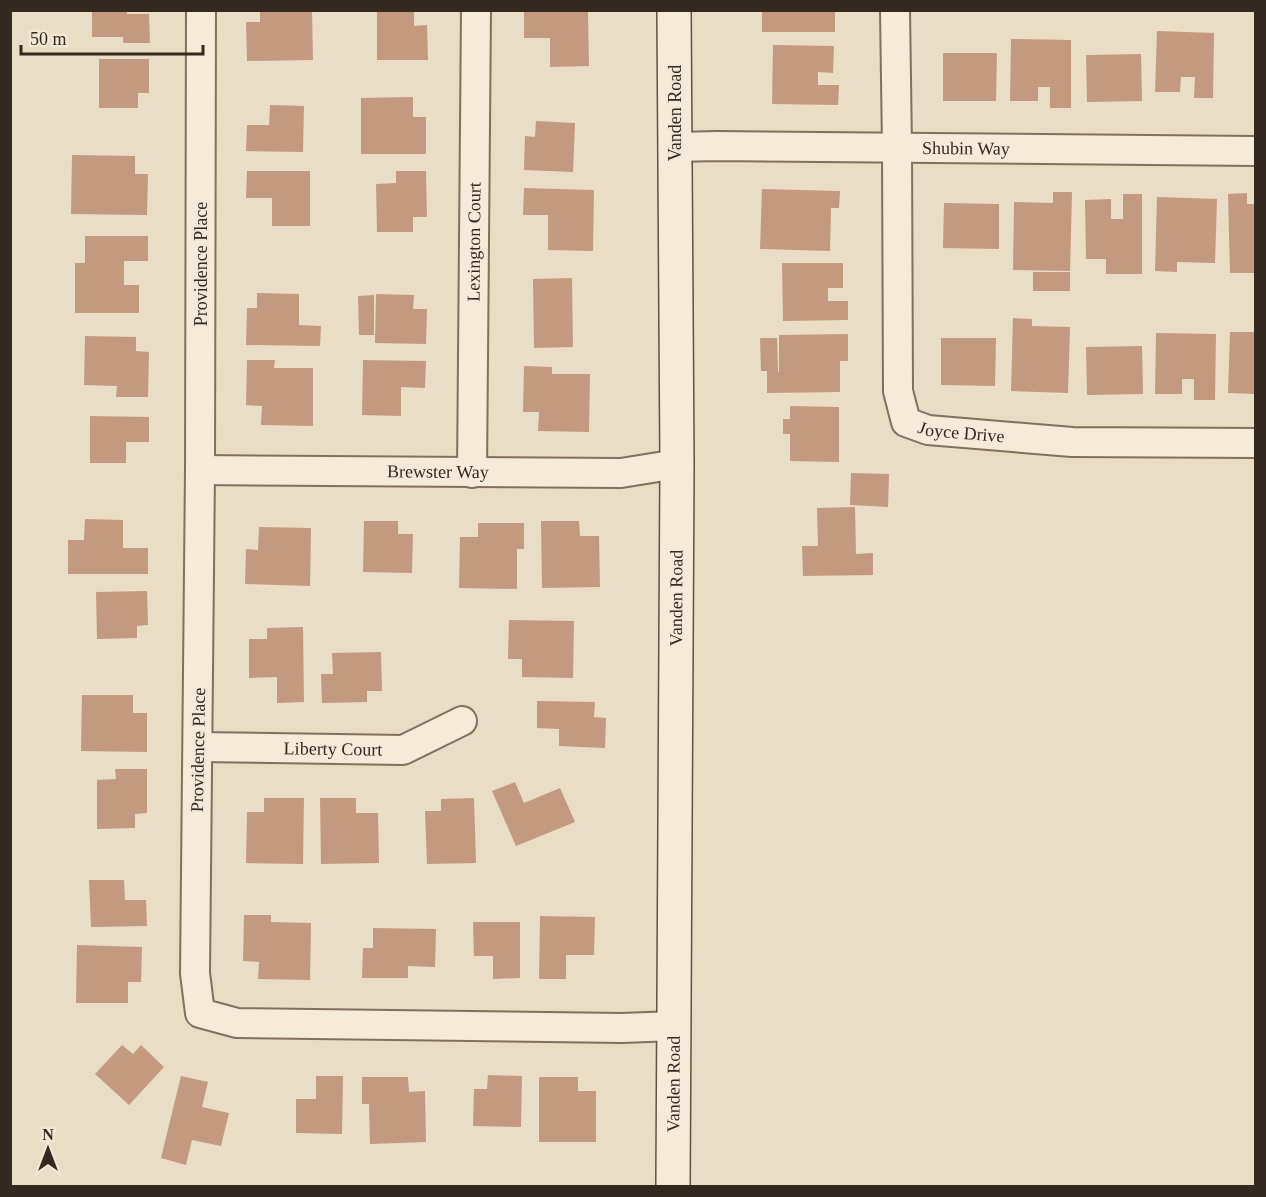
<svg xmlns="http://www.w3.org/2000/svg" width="1266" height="1197" font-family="'Times New Roman',serif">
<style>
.building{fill:#c39980}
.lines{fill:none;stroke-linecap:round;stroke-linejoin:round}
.street-casing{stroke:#82705e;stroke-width:32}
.secondary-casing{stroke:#645141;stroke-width:36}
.street{stroke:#f5ebd8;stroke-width:28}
.secondary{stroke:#f5ebd8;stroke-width:33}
.labels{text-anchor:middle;stroke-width:4.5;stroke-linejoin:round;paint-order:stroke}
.street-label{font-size:18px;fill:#342920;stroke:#f1e8d5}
</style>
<rect width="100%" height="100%" fill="#e9ddc6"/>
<!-- building -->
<g class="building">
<polygon points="92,10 127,10 127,14 149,14 150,43 123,43 123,37 92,37"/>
<polygon points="260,10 312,10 313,60 247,61 246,22 260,22"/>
<polygon points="414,10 414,26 427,25 428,60 377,60 377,11"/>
<rect x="762" y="10" width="73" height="22"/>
<polygon points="588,11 589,66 550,67 550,38 524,38 524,12"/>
<polygon points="1157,31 1214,33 1213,98 1194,98 1195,77 1181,77 1180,92 1155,92"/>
<polygon points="1011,39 1071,40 1071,108 1050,108 1050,87 1038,87 1038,101 1010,101"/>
<polygon points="773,45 834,46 833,73 818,72 818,85 839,85 838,105 772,104"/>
<polygon points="943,53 997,53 996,101 943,101"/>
<polygon points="1141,54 1142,101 1087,102 1086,55"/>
<polygon points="99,59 149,59 149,93 138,93 138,108 99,108"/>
<polygon points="413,97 413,117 426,117 426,154 361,154 361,98"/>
<polygon points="270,105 304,106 303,152 246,151 247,125 269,125"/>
<polygon points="536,121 575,123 573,172 524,170 525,136 535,137"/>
<polygon points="72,155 135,156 135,174 148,174 147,215 71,214"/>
<polygon points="247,171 310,171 310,226 272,226 272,198 246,198"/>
<polygon points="396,171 426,171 427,217 413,217 413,232 377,232 376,184 396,183"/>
<polygon points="524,188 594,190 593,251 548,250 548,215 523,215"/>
<polygon points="762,189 840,191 839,208 831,208 830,251 760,249"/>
<polygon points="1053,192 1072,192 1070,271 1013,270 1014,202 1053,203"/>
<polygon points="1247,193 1247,204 1256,204 1256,273 1230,273 1228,194"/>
<polygon points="1123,194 1142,194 1142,274 1106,274 1106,259 1086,259 1085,200 1111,199 1111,219 1123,219"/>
<polygon points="1157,197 1217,199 1215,263 1177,262 1177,272 1155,271"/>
<polygon points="944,203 999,204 999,249 943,248"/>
<polygon points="85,236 148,236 148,261 124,261 124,285 139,285 139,313 75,313 75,263 85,263"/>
<polygon points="782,263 843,263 843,288 828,288 828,301 848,301 848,320 783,321"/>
<rect x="1033" y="272" width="37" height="19"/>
<polygon points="572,278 573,347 534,348 533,279"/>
<polygon points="257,293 299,294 299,325 321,326 320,346 246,345 247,308 257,308"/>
<polygon points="376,294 414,295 413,309 427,309 426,344 375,343"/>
<polygon points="374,295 374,335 359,335 358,296"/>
<polygon points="1013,318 1032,319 1032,326 1070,327 1068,393 1011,391"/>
<polygon points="1230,332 1256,332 1256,394 1228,393"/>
<polygon points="1156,333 1216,334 1215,400 1194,400 1194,379 1182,379 1182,394 1155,394"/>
<polygon points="848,334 848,361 840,361 840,392 767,393 767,371 761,371 760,338 777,338 778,372 779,372 779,335"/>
<polygon points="85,336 136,337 136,351 149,352 148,397 116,397 117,386 84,385"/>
<polygon points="941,338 996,338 995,386 941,385"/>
<polygon points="1142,346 1143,394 1087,395 1086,347"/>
<polygon points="247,360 275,360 274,368 313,368 313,426 261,425 262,406 246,405"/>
<polygon points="363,360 426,361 425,388 401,387 401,416 362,415"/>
<polygon points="524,366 552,367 552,374 590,374 589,432 538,431 539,412 523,412"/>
<polygon points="790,406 839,407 839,462 790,461 790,434 783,434 783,419 790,419"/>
<polygon points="90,416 149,417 149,442 126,442 126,463 90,463"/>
<polygon points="851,473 889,474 888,507 850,505"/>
<polygon points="855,507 856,554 873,553 873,575 803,576 802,546 818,546 817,508"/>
<polygon points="85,519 123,520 123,548 148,548 148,574 68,574 68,540 84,540"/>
<polygon points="364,521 398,521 398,534 413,534 412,573 363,572"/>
<polygon points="541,521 579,521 580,536 599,536 600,587 542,588"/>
<polygon points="478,523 524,523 524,549 517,549 517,589 459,588 460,537 478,537"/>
<polygon points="259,527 311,528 310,586 245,584 246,549 258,550"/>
<polygon points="147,591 148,625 137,626 137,638 97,639 96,592"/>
<polygon points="509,620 574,621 573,678 522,677 522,659 508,659"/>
<polygon points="303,627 304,702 277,703 277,677 249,678 249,639 267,639 267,628"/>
<polygon points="381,652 382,691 367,691 367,702 322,703 321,674 333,674 332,653"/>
<polygon points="82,695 133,695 133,713 147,713 147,752 81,751"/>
<polygon points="537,701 595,702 594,717 606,718 605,748 559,746 559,729 537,728"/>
<polygon points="115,769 147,769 147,813 135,814 135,828 97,829 97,780 116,779"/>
<polygon points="515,782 524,803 560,788 575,822 516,846 492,791"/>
<polygon points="264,798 304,798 303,864 246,863 247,812 264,812"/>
<polygon points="320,798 356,798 356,813 378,813 379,863 321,864"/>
<polygon points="474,798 476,863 427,864 425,811 441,811 441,799"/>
<polygon points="89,880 124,880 125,900 146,900 147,926 91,927"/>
<polygon points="244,915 271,915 271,922 311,923 310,980 258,979 259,962 243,961"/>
<polygon points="540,916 595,917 594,955 566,955 566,979 539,979"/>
<polygon points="473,922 520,922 520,978 493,979 493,956 474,956"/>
<polygon points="373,928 436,929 435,967 408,966 408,978 362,978 363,948 373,948"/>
<polygon points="77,945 142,947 141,982 128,982 128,1003 76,1003"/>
<polygon points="122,1045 133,1054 141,1045 164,1067 129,1105 95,1074"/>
<polygon points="488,1075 522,1076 521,1127 473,1126 474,1089 487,1089"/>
<polygon points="181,1076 208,1082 202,1107 229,1113 221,1146 192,1140 186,1165 161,1158"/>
<polygon points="316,1076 343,1076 342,1134 296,1133 296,1099 316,1099"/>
<polygon points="362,1077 408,1077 409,1092 425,1091 426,1142 370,1144 369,1104 362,1104"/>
<polygon points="539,1077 578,1077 578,1091 596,1091 596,1142 539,1142"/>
</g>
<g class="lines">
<!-- street casing -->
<g class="street-casing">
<g id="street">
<polyline points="201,10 200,470 195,973 200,1013 237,1023 622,1028 674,1026"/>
<path id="s1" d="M895,10l2,138 1,243 8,31 22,8 144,12 184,1"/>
<path id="s2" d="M676,147l41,-1 539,5"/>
<path id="s3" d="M200,470l421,3 56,-9"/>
<path id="s4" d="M472,473l4,-463"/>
<path id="s5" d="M198,747l205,3 59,-29"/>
</g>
</g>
<!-- secondary casing -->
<g class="secondary-casing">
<g id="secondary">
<path id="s6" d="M673,1186l4,-722 -3,-454"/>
</g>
</g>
<!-- street -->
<use href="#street" class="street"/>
<!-- secondary -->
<use href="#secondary" class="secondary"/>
</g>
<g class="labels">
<!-- street labels -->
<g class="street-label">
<text transform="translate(675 113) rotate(-90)" y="6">Vanden Road</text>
<text dy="6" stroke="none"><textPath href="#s2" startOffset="290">Shubin Way</textPath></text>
<text dy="6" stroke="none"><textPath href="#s4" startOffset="231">Lexington Court</textPath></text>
<text transform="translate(201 264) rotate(-90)" y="6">Providence Place</text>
<text dy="6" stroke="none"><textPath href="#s1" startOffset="470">Joyce Drive</textPath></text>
<text dy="6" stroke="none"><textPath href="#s3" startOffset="238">Brewster Way</textPath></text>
<text dy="6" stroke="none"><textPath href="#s6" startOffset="588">Vanden Road</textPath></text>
<text dy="6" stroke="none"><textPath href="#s5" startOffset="135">Liberty Court</textPath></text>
<text transform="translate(198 750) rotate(-89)" y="6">Providence Place</text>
<text dy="6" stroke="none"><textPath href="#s6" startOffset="102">Vanden Road</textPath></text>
</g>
</g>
<!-- border -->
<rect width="1266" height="1197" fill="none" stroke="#342920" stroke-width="24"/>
<!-- north arrow -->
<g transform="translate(48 1149)" stroke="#f1e8d5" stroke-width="4.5" paint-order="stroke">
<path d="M0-4.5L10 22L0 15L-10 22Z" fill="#342920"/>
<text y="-9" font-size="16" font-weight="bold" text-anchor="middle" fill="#342920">N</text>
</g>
<!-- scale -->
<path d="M21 45v9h182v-9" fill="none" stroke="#342920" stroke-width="3"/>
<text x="30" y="45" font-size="18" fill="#342920" stroke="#f1e8d5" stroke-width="4.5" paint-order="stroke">50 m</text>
</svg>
